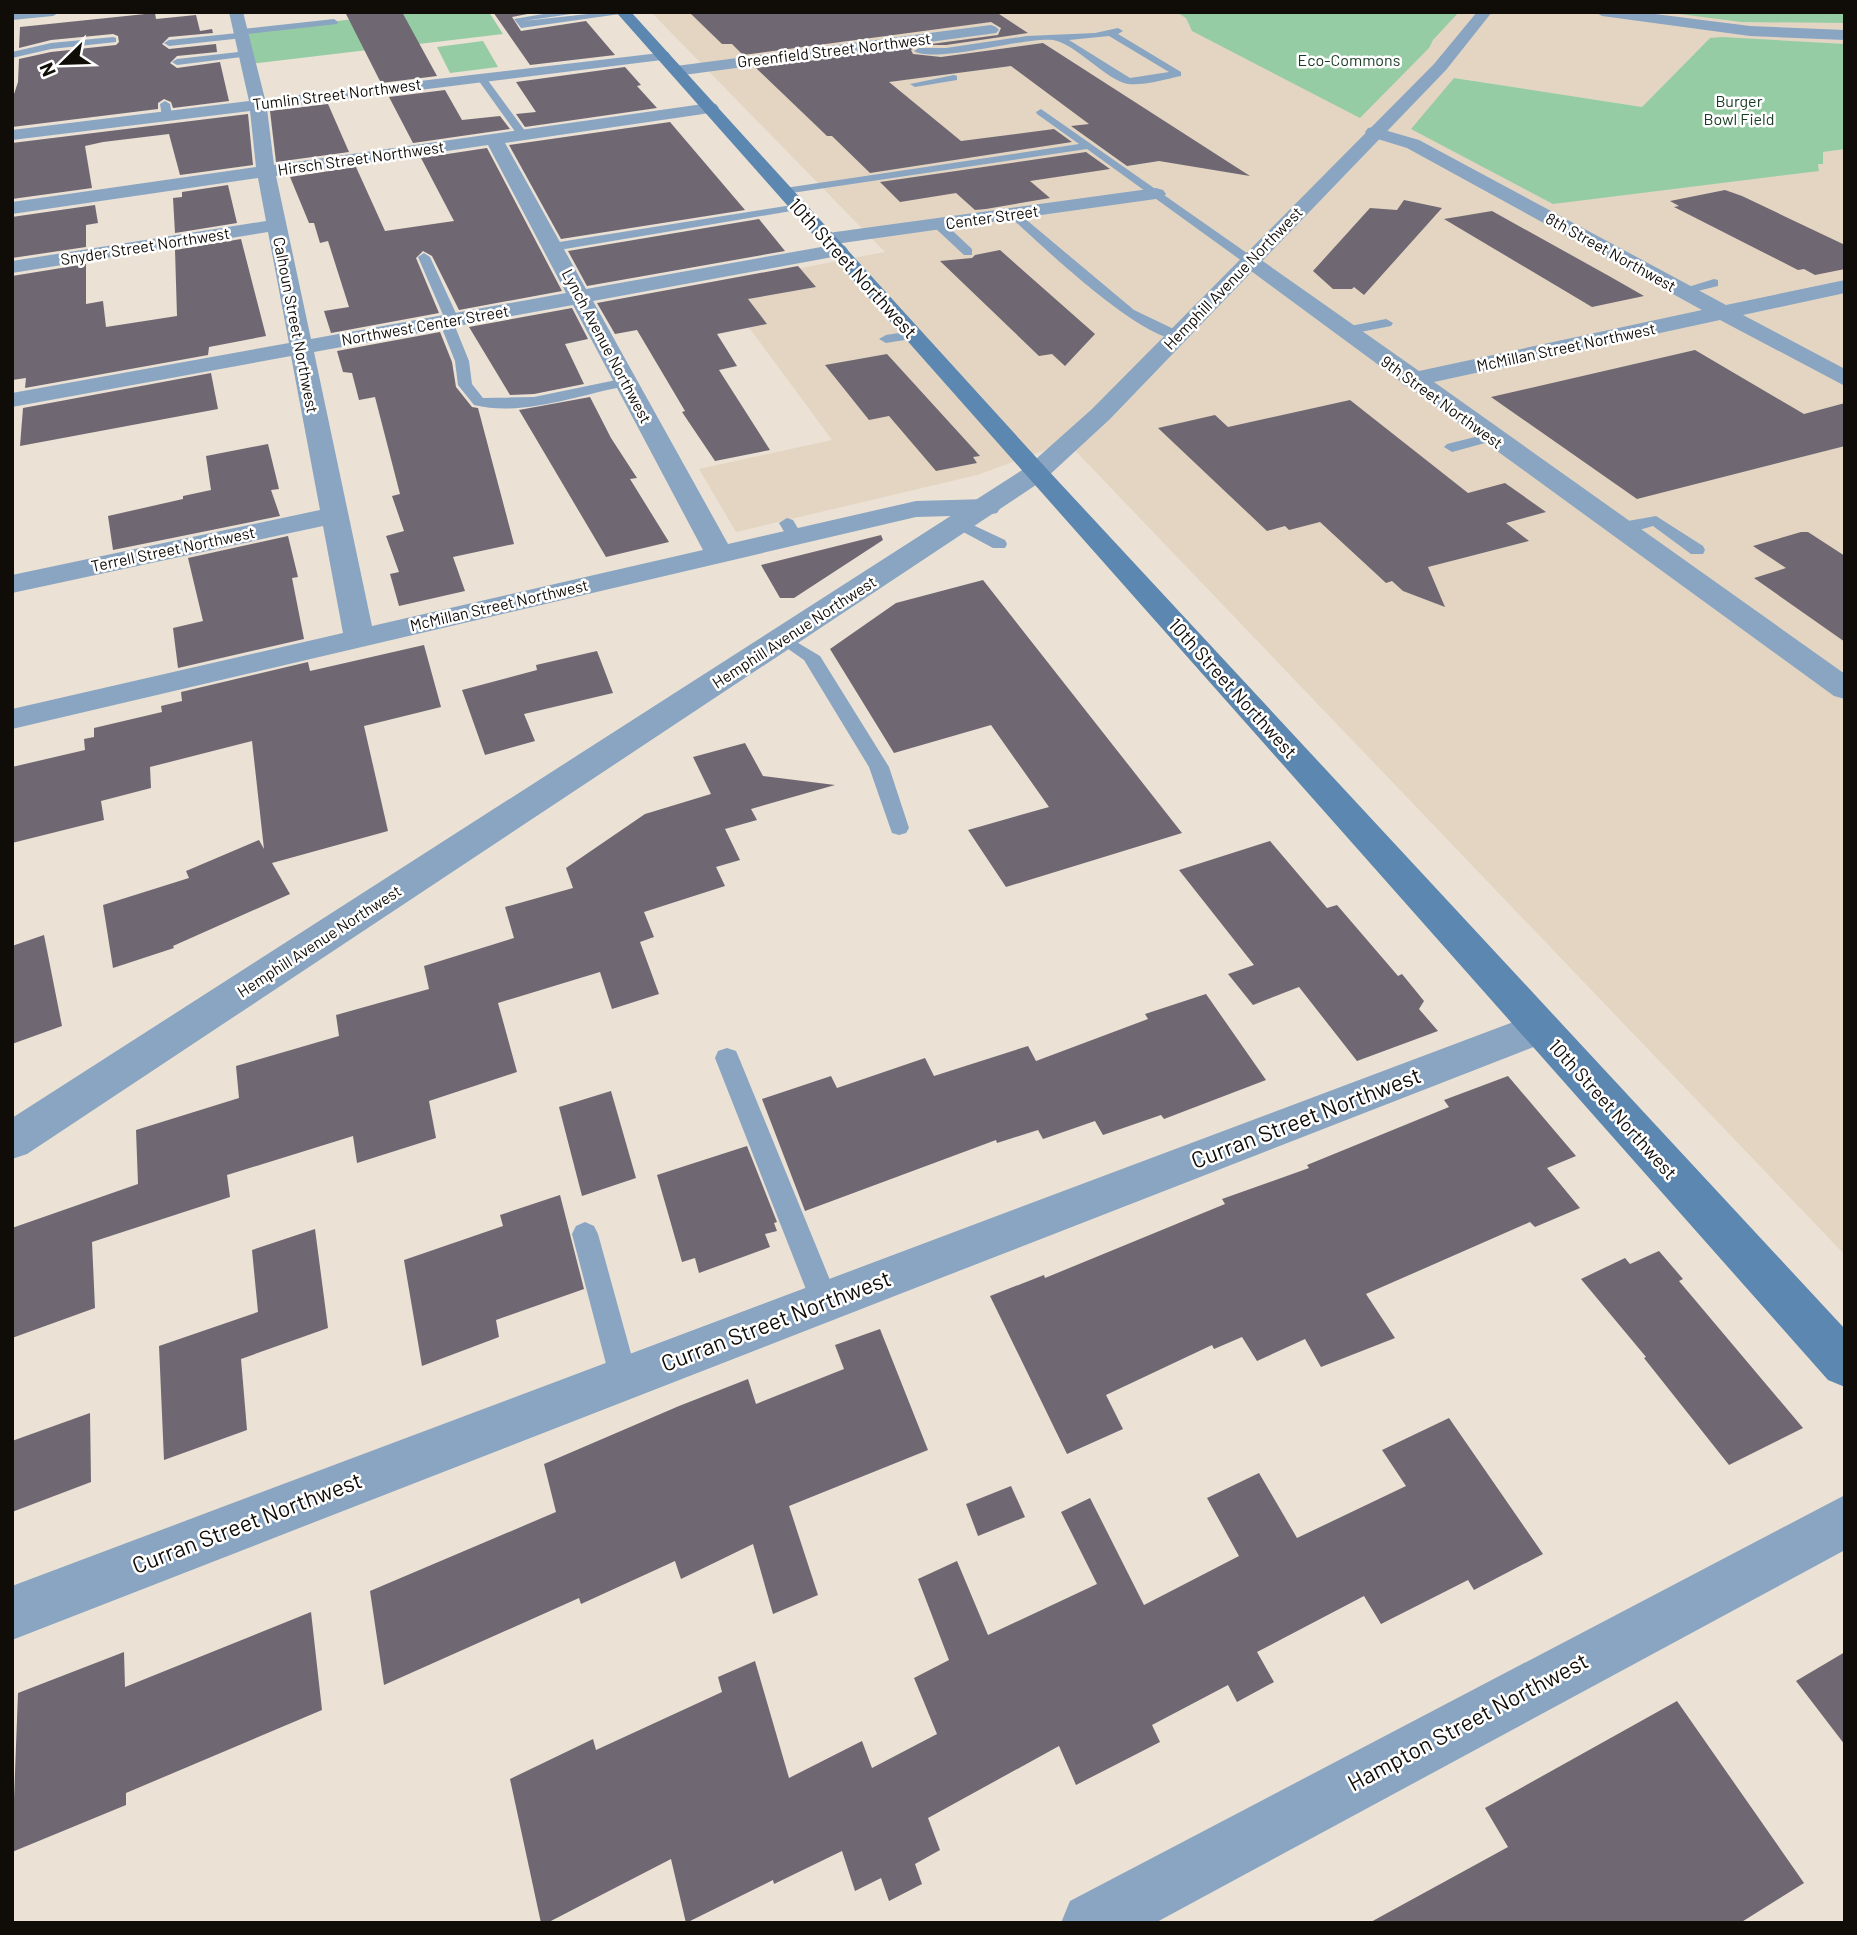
<svg xmlns="http://www.w3.org/2000/svg" width="1857" height="1935" font-family="Barlow,sans-serif">
<style>
.built{fill:#e3d5c2}
.green{fill:#96cca4}
.building{fill:#6f6873}
.lines{fill:none;stroke-linecap:round;stroke-linejoin:round}
.service{fill:#89a5c2;fill-rule:evenodd}
.minor{fill:#89a5c2;fill-rule:evenodd}
.tertiary{fill:#89a5c2;fill-rule:evenodd}
.secondary{fill:#5c87b1;fill-rule:evenodd}
.labels{text-anchor:middle;stroke-width:5;stroke-linejoin:round;paint-order:stroke}
.far-street-label{font-size:16px;fill:#100d09;stroke:#fff}
.far-park-label{font-size:16px;fill:#193c24;stroke:#fff}
.street-label{font-size:19px;fill:#100d09;stroke:#fff}
.near-street-label{font-size:23px;fill:#100d09;stroke:#fff}
</style>
<rect width="100%" height="100%" fill="#ebe1d4"/>
<!-- built -->
<polygon class="built" points="651,12 1845,12 1845,44 1710,38 1642,107 1455,78 1819,170 1817,164 1823,152 1845,149 1845,1255 1067,442 977,475 736,532 699,469 832,440 717,284 885,252"/>
<!-- green -->
<g class="green">
<polygon points="416,12 489,12 503,34 249,64 242,32"/>
<polygon points="1176,12 1459,12 1433,40 1429,48 1360,118 1192,31 1186,18"/>
<polygon points="1664,12 1845,12 1845,23 1741,22"/>
<polygon points="1722,37 1845,44 1845,149 1823,152 1823,164 1818,164 1819,171 1553,204 1411,129 1454,78 1642,107 1710,38"/>
<polygon points="483,41 498,67 450,73 437,47"/>
</g>
<!-- building -->
<g class="building">
<polygon points="345,12 402,12 437,76 381,83"/>
<polygon points="493,12 538,12 512,17 521,31 586,21 615,55 530,65"/>
<polygon points="689,12 996,12 1028,33 946,45 924,45 998,35 1001,28 991,22 743,55 732,44 722,44"/>
<polygon points="155,13 156,19 196,15 200,31 212,29 213,33 169,37 162,44 169,49 216,44 217,52 177,56 170,63 177,68 220,62 229,101 173,108 171,102 164,99 158,103 158,109 12,127 12,100 18,82 19,59 51,52 116,45 119,42 118,36 113,34 51,40 19,48 20,27"/>
<polygon points="1043,43 1250,176 1159,161 1127,166 1071,126 1089,124 1011,66 889,82 961,141 1054,129 1072,142 870,173 832,136 827,136 756,68 917,46 911,50 913,54 941,57"/>
<polygon points="625,67 641,85 637,86 657,108 525,127 516,114 536,112 516,82"/>
<polygon points="445,90 462,120 500,116 510,129 413,143 389,97"/>
<polygon points="328,104 349,152 276,162 270,111"/>
<polygon points="248,114 253,165 180,175 169,134 103,142 85,146 92,188 12,199 12,143"/>
<polygon points="670,122 745,210 561,239 509,145"/>
<polygon points="487,148 562,291 459,310 432,256 423,251 416,258 439,313 331,333 324,311 349,307 328,241 320,243 314,223 309,223 290,177 356,167 385,231 454,221 421,158"/>
<polygon points="1086,152 1110,169 1030,181 1050,198 986,209 975,210 956,193 900,202 880,182"/>
<polygon points="228,185 237,223 175,233 173,198 182,197 182,192"/>
<polygon points="1725,190 1742,196 1845,245 1845,269 1815,275 1804,269 1798,270 1674,207 1679,206 1670,201"/>
<polygon points="1404,200 1442,208 1364,295 1354,287 1352,289 1333,289 1313,271 1370,208 1397,210"/>
<polygon points="95,205 98,223 86,225 86,247 12,258 12,217"/>
<polygon points="1492,211 1609,276 1644,296 1592,307 1444,219"/>
<polygon points="759,219 785,251 587,286 568,251"/>
<polygon points="241,239 266,336 209,347 208,355 25,388 26,378 12,380 12,276 86,264 86,304 103,301 106,327 177,316 175,250"/>
<polygon points="1000,250 1095,334 1065,366 1052,354 1039,356 940,261 972,258 975,255"/>
<polygon points="798,266 816,287 748,299 767,324 717,334 737,366 719,370 770,450 715,461 682,412 685,411 637,330 615,334 597,303"/>
<polygon points="572,308 588,339 565,344 584,384 534,394 510,395 469,327"/>
<polygon points="440,332 452,362 456,387 472,407 478,408 514,544 453,557 465,591 399,606 390,574 399,572 386,536 404,531 392,496 400,494 375,397 359,400 352,373 343,372 337,351"/>
<polygon points="1695,350 1804,414 1845,403 1845,446 1637,499 1491,397"/>
<polygon points="887,354 980,456 973,457 977,463 936,471 889,416 869,420 825,365"/>
<polygon points="211,373 218,409 20,446 23,408"/>
<polygon points="590,397 611,438 637,478 630,479 669,542 606,557 519,410"/>
<polygon points="1350,400 1468,493 1505,483 1546,512 1506,523 1529,541 1428,567 1445,607 1403,591 1392,581 1386,583 1320,522 1289,530 1285,526 1267,531 1158,428 1215,415 1228,427"/>
<polygon points="268,444 279,489 271,490 280,516 113,550 108,516 183,499 183,496 211,490 206,456"/>
<polygon points="1801,532 1808,532 1845,556 1845,642 1754,578 1786,568 1753,546"/>
<polygon points="881,535 883,540 794,598 780,598 761,565"/>
<polygon points="288,536 298,577 292,578 304,639 178,668 173,628 203,621 188,558"/>
<polygon points="983,580 1182,833 1006,887 968,830 1049,807 991,725 894,753 830,649 896,603"/>
<polygon points="424,645 441,707 364,726 388,831 272,863 290,894 173,946 174,948 113,968 103,905 189,878 186,871 259,840 264,849 252,741 150,767 151,788 101,801 104,820 12,843 12,767 85,750 84,739 94,737 94,728 162,712 161,706 182,701 181,692 308,662 310,671"/>
<polygon points="597,651 613,693 524,714 535,741 485,755 462,690 537,670 536,665"/>
<polygon points="745,743 763,776 835,785 751,809 757,820 725,829 740,860 716,867 725,886 644,912 654,937 640,942 659,994 612,1009 600,972 498,1003 517,1072 429,1101 436,1138 357,1163 353,1136 227,1175 230,1197 92,1242 95,1308 12,1338 12,1228 138,1184 136,1130 239,1098 236,1066 339,1036 336,1015 429,989 424,966 514,938 505,907 573,888 566,868 645,814 711,794 693,757"/>
<polygon points="1270,841 1327,908 1337,905 1398,976 1402,974 1424,1001 1419,1009 1438,1031 1357,1061 1299,987 1253,1005 1228,974 1254,965 1179,870"/>
<polygon points="44,935 62,1026 12,1044 12,946"/>
<polygon points="1206,994 1266,1080 1164,1119 1161,1115 1103,1135 1095,1121 1043,1139 1038,1130 997,1143 996,1140 805,1211 762,1099 831,1076 837,1088 925,1058 934,1076 1028,1046 1036,1061 1148,1019 1145,1014"/>
<polygon points="1508,1076 1576,1156 1547,1168 1580,1208 1535,1227 1530,1222 1366,1294 1395,1338 1321,1367 1305,1339 1257,1361 1242,1337 1214,1349 1212,1345 1106,1395 1123,1429 1067,1454 990,1296 1044,1275 1045,1278 1225,1204 1222,1199 1309,1168 1307,1165 1449,1107 1444,1100"/>
<polygon points="611,1091 636,1178 582,1196 559,1107"/>
<polygon points="747,1146 777,1222 774,1223 777,1231 765,1234 770,1247 699,1273 695,1258 682,1262 657,1175"/>
<polygon points="560,1195 584,1289 496,1320 499,1337 422,1366 404,1260 503,1226 500,1215"/>
<polygon points="315,1229 328,1328 241,1359 247,1430 164,1460 159,1346 258,1312 252,1250"/>
<polygon points="1659,1251 1683,1279 1679,1281 1803,1428 1729,1465 1644,1358 1646,1357 1581,1279 1625,1258 1630,1264"/>
<polygon points="880,1329 928,1450 789,1506 818,1595 773,1614 753,1544 681,1579 675,1561 581,1604 579,1598 384,1685 370,1591 556,1512 544,1464 679,1406 748,1379 756,1404 844,1369 835,1345"/>
<polygon points="90,1413 91,1482 12,1512 12,1441"/>
<polygon points="1449,1418 1543,1554 1474,1590 1468,1580 1381,1624 1364,1596 1257,1652 1274,1682 1237,1702 1228,1685 1152,1725 1160,1742 1076,1785 1059,1746 928,1818 940,1850 915,1864 922,1884 889,1901 881,1878 855,1891 842,1851 774,1884 773,1880 686,1923 671,1859 547,1923 541,1923 510,1779 593,1739 596,1750 722,1692 718,1677 755,1661 789,1778 862,1741 872,1768 937,1734 914,1678 949,1660 918,1579 957,1561 988,1635 1097,1584 1061,1512 1090,1498 1144,1605 1239,1556 1207,1498 1259,1473 1297,1538 1406,1486 1382,1450"/>
<polygon points="1011,1486 1025,1517 978,1536 966,1504"/>
<polygon points="311,1612 322,1710 126,1793 126,1805 12,1852 18,1693 124,1652 125,1687"/>
<polygon points="1845,1652 1845,1745 1796,1681"/>
<polygon points="1677,1701 1804,1883 1740,1923 1369,1923 1508,1847 1485,1808"/>
</g>
<g class="lines">
<!-- service -->
<g class="service">
<polygon points="555,12 585,12 523,21 607,12 627,13 521,28 514,19"/>
<polygon points="334,19 338,22 337,24 247,34 243,38 169,46 164,43 169,40 238,33 242,29"/>
<path d="M1118,28l5,3 -5,3 63,38v4c-15,3 -38,10 -53,8 -21,-3 -53,-41 -75,-44 -31,-3 -117,24 -139,11l5,-3h27l81,-12 68,-3zM1109,36l60,36 -39,6 -61,-38z"/>
<polygon points="113,37 116,38 116,42 51,49 12,58 12,52 51,43"/>
<polygon points="247,51 252,54 250,56 177,65 172,62 177,59"/>
<polygon points="478,75 484,75 528,135 527,137 519,137 476,77"/>
<polygon points="954,75 957,76 957,80 915,87 910,84"/>
<polygon points="165,101 170,104 172,116 167,119 162,116 160,104"/>
<polygon points="1041,109 1254,258 1254,264 1246,264 1087,149 785,194 779,191 785,188 1079,144 1037,114 1036,112"/>
<polygon points="799,204 803,205 803,209 553,251 547,247 553,243"/>
<path d="M1009,212h8l117,98 48,23v6c-36,7 -144,-97 -173,-123z"/>
<polygon points="934,221 942,221 972,249 972,255 964,255 934,227"/>
<path d="M424,253l6,4 29,63 -5,4 15,37 3,23 11,14 51,-1 92,-19 7,4 -7,4c-48,9 -103,31 -152,19l-16,-20 -3,-24 -16,-40 5,-4 -26,-60z"/>
<polygon points="1714,279 1718,280 1718,286 1681,295 1675,291"/>
<polygon points="1386,319 1393,323 1391,326 1345,335 1338,331 1340,328"/>
<polygon points="912,331 917,332 917,338 886,343 879,339 886,335"/>
<polygon points="1491,433 1496,434 1498,437 1496,440 1452,452 1444,447 1447,444"/>
<polygon points="1656,516 1703,546 1705,550 1703,554 1691,554 1653,526 1622,535 1614,530 1628,521"/>
<polygon points="787,518 793,520 803,537 801,540 795,542 789,540 779,523"/>
<polygon points="960,519 1005,540 1007,544 1005,548 993,548 954,527 952,524 954,521"/>
<polygon points="783,634 820,656 889,767 909,828 906,833 899,835 892,833 869,767 804,660 774,639"/>
<polygon points="727,1048 736,1051 739,1058 839,1302 835,1311 825,1315 815,1311 811,1302 715,1058 718,1051"/>
<polygon points="585,1222 594,1226 598,1234 638,1379 634,1389 624,1393 614,1389 610,1379 572,1234 576,1226"/>
</g>
<!-- minor -->
<g class="minor">
<polygon points="12,12 60,12 53,16 12,20"/>
<path d="M229,12h14l22,87 403,-47 2,3 -8,5 -395,49 7,56 436,-62 6,1 3,4 -9,5 -205,30 81,146 252,-45 7,2 3,4 -3,4 -7,2 -245,45 135,243 188,-43 71,-2 10,2 4,6 -4,6 -10,2 -71,2 -904,212v-20l331,-76 -20,-107 -311,67v-18l308,-65 -29,-154 -279,51v-14l277,-50 -21,-111 -256,41v-12l254,-40 -8,-43 -246,36v-12l244,-35 -6,-56 -238,29v-10l237,-29zM488,145l78,148 -255,46 -35,-163zM573,305l130,245 -331,76 -58,-274z"/>
<polygon points="991,25 996,27 999,30 996,33 676,76 668,71 676,66"/>
<polygon points="1374,127 1419,140 1726,305 1845,280 1845,293 1743,315 1845,369 1845,386 1720,320 1434,382 1845,674 1845,699 1834,696 1409,387 1403,385 1399,380 1243,265 1240,261 1243,257 1257,257 1419,371 1702,310 1407,148 1368,136 1365,132 1368,128"/>
<polygon points="1156,188 1163,190 1166,194 1163,198 828,245 821,243 818,239 821,235 828,233"/>
<polygon points="1540,1012 1554,1017 1560,1028 1554,1039 12,1640 12,1586"/>
<polygon points="1845,1495 1845,1550 1155,1923 1061,1923 1070,1901"/>
</g>
<!-- tertiary -->
<g class="tertiary">
<polygon points="1477,12 1492,12 1446,70 1110,419 1045,479 27,1154 12,1159 12,1118 1027,467 1092,409 1434,64"/>
<polygon points="1595,12 1639,12 1750,26 1845,30 1845,40 1750,36 1602,16"/>
</g>
<!-- secondary -->
<polygon class="secondary" points="616,12 631,12 1045,467 1845,1329 1845,1387 1828,1380"/>
</g>
<g class="labels">
<!-- far-street labels -->
<g class="far-street-label">
<text transform="translate(834 50) rotate(-7)" y="6">Greenfield Street Northwest</text>
<text transform="translate(337 94) rotate(-7)" y="6">Tumlin Street Northwest</text>
<text transform="translate(361 158) rotate(-8)" y="6">Hirsch Street Northwest</text>
<text transform="translate(992 217) rotate(-8)" y="6">Center Street</text>
<text transform="translate(145 246) rotate(-9)" y="6">Snyder Street Northwest</text>
<text transform="translate(1611 252) rotate(29)" y="6">8th Street Northwest</text>
<text transform="translate(1233 278) rotate(-46)" y="6">Hemphill Avenue Northwest</text>
<text transform="translate(296 325) rotate(79)" y="6">Calhoun Street Northwest</text>
<text transform="translate(425 325) rotate(-10)" y="6">Northwest Center Street</text>
<text transform="translate(607 346) rotate(62)" y="6">Lynch Avenue Northwest</text>
<text transform="translate(1566 347) rotate(-12)" y="6">McMillan Street Northwest</text>
<text transform="translate(1442 402) rotate(36)" y="6">9th Street Northwest</text>
<text transform="translate(173 549) rotate(-12)" y="6">Terrell Street Northwest</text>
<text transform="translate(499 605) rotate(-13)" y="6">McMillan Street Northwest</text>
<text transform="translate(794 632) rotate(-33)" y="6">Hemphill Avenue Northwest</text>
<text transform="translate(319 941) rotate(-33)" y="6">Hemphill Avenue Northwest</text>
</g>
<!-- far-park labels -->
<g class="far-park-label">
<text x="1349" y="66">Eco-Commons</text>
<text x="1739" y="107">Burger<tspan x="1739" dy="18">Bowl Field</tspan></text>
</g>
<!-- street labels -->
<g class="street-label">
<text transform="translate(853 268) rotate(48)" y="7">10th Street Northwest</text>
<text transform="translate(1233 688) rotate(48)" y="7">10th Street Northwest</text>
<text transform="translate(1613 1109) rotate(48)" y="7">10th Street Northwest</text>
</g>
<!-- near-street labels -->
<g class="near-street-label">
<text transform="translate(1306 1118) rotate(-21)" y="8">Curran Street Northwest</text>
<text transform="translate(776 1321) rotate(-21)" y="8">Curran Street Northwest</text>
<text transform="translate(247 1523) rotate(-21)" y="8">Curran Street Northwest</text>
<text transform="translate(1468 1722) rotate(-28)" y="8">Hampton Street Northwest</text>
</g>
</g>
<!-- border -->
<rect width="1857" height="1935" fill="none" stroke="#100d09" stroke-width="28"/>
<!-- north arrow -->
<g transform="translate(63 63) rotate(247)" stroke="#ffffff" stroke-width="5" paint-order="stroke">
<path d="M0-5L12 26L0 18L-12 26Z" fill="#100d09"/>
<text y="-10" font-size="19" font-weight="bold" text-anchor="middle" fill="#100d09">N</text>
</g>
</svg>
